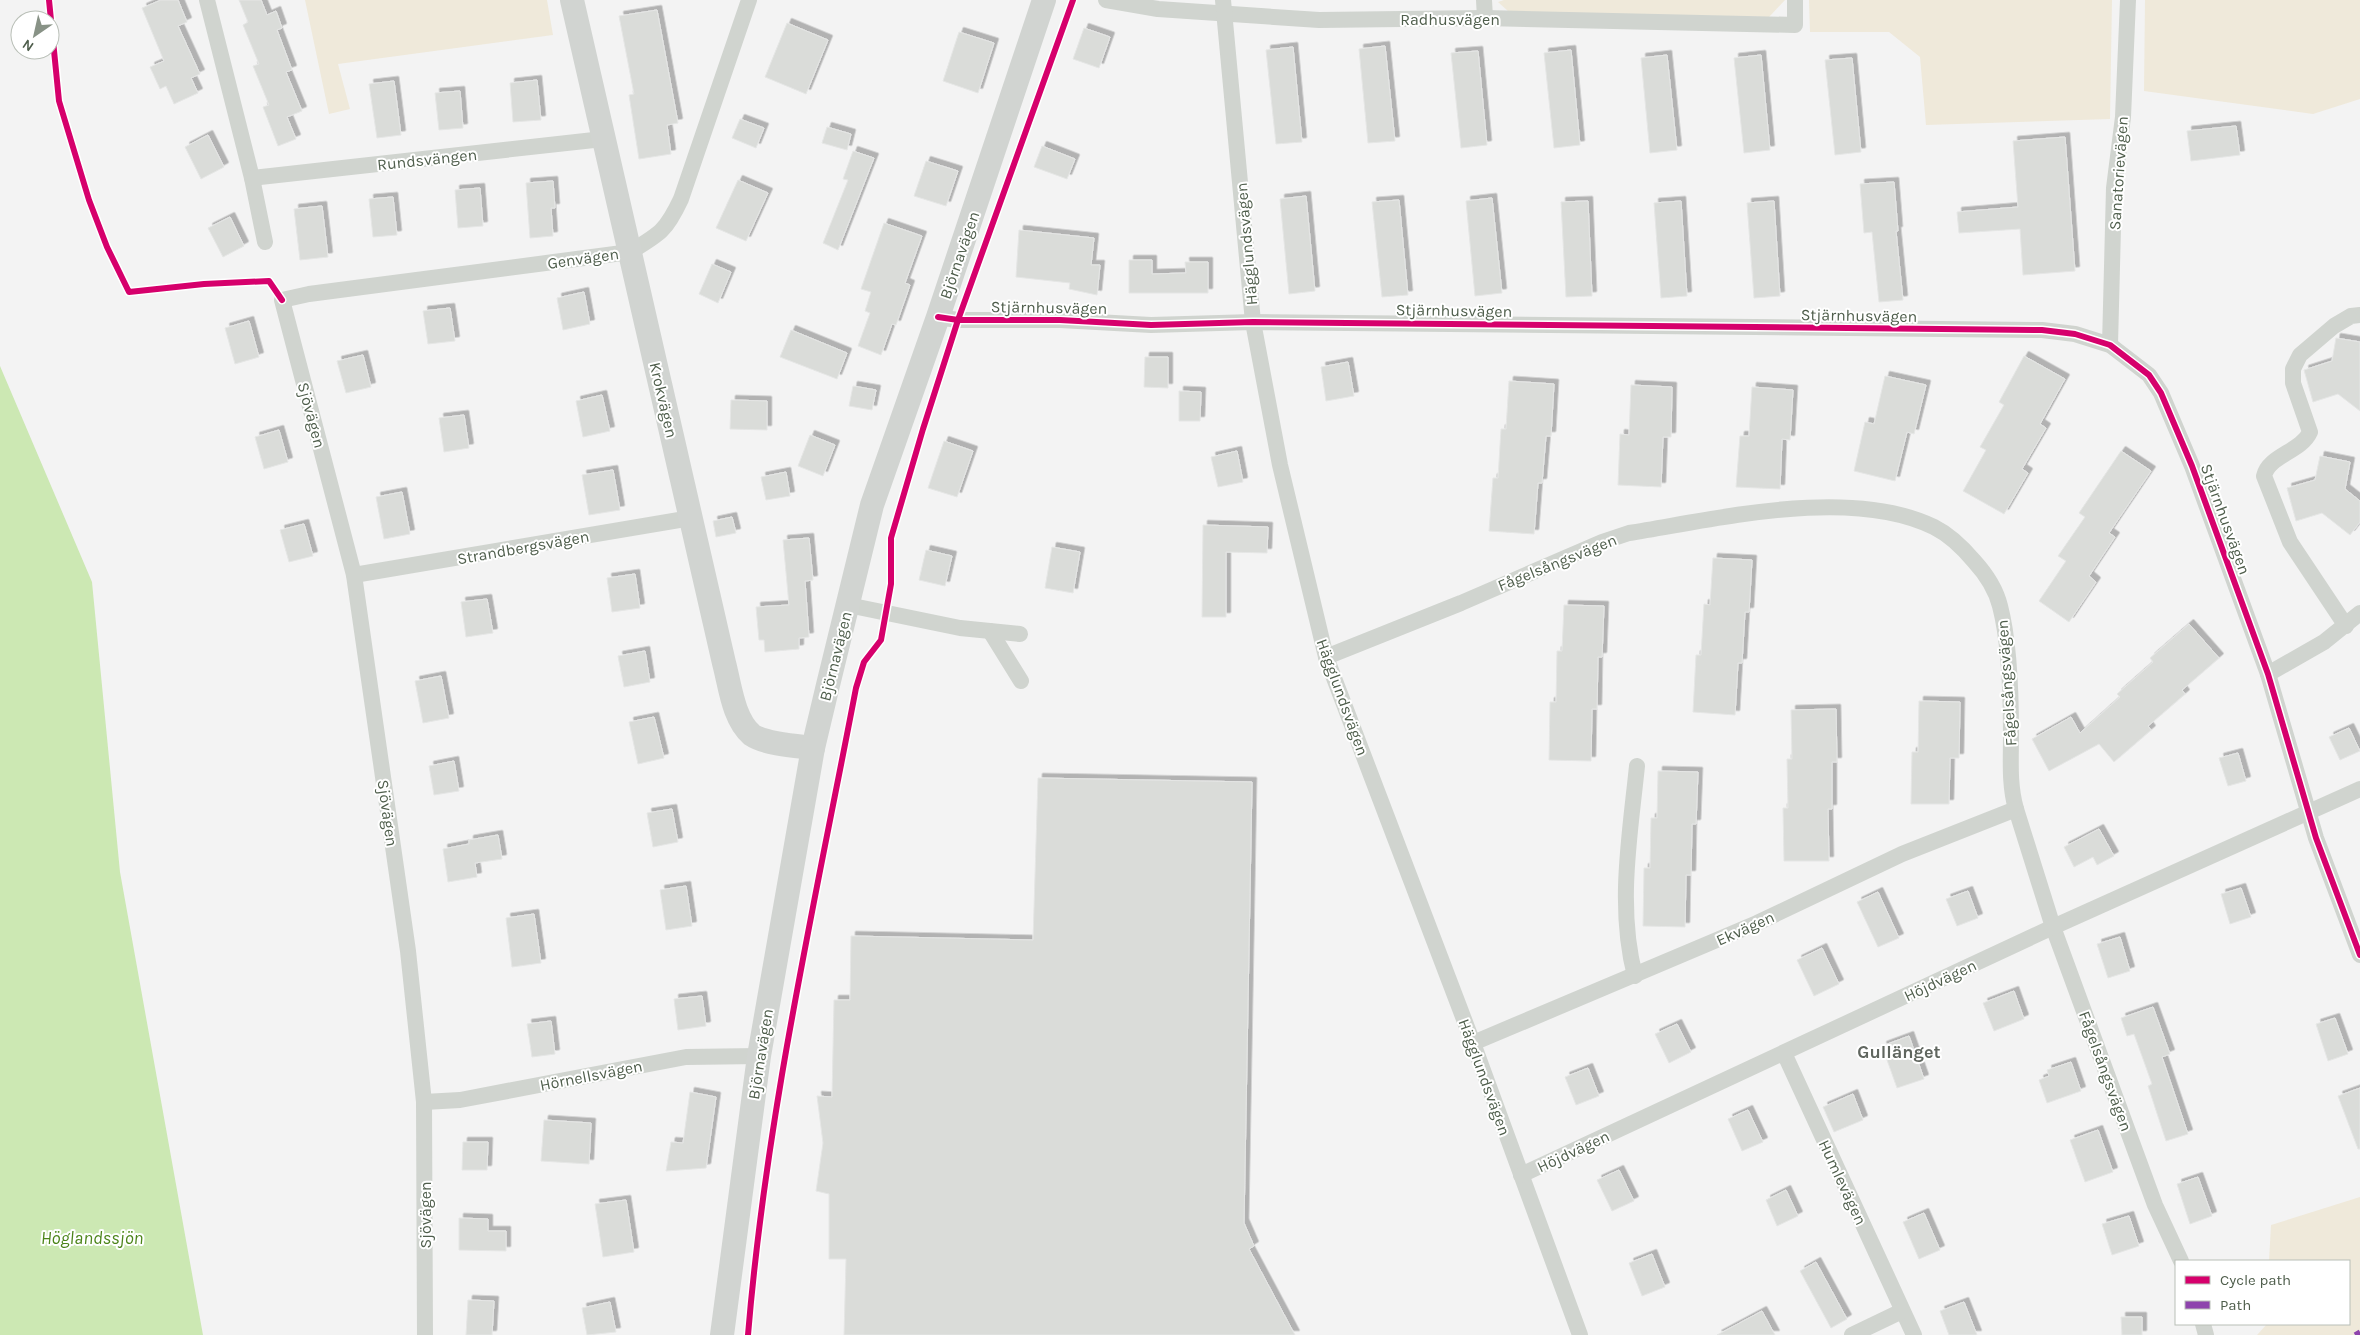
<svg xmlns="http://www.w3.org/2000/svg" width="2360" height="1335" font-family="Karla,sans-serif">
<style>
.green{fill:#efe9da}
.water{fill:#cce8b3}
.building{fill:#dadcd9;stroke:#e5e6e5;filter:url(#shadow)}
.lines{fill:none;stroke-linecap:round;stroke-linejoin:round}
.street{stroke:#d0d4cf;stroke-width:16}
.secondary{stroke:#d1d4d1;stroke-width:24}
.quiet{stroke:#8e44ad;stroke-width:5;stroke-dasharray:10 5;stroke-linecap:butt}
.cycleway-casing{stroke:#fff;stroke-width:9}
.cycleway{stroke:#d6006c;stroke-width:6}
.labels{text-anchor:middle;stroke-width:4;stroke-linejoin:round;paint-order:stroke}
.street-label{font-size:16px;fill:#4f5e4c;stroke:#fff}
.neighbourhood-label{font-size:18px;font-weight:bold;fill:#60665f;stroke:#fff}
.water-label{font-size:18px;font-style:italic;fill:#4b8419;stroke:#fff}
</style>
<defs>
<filter id="shadow"><feDropShadow dx="4.5" dy="-4.5" stdDeviation="0" flood-color="#0004"/></filter>
</defs>
<rect width="100%" height="100%" fill="#f3f3f3"/>
<!-- green -->
<g class="green">
<polygon points="305,0 547,0 553,35 338,64 350,109 329,114"/>
<polygon points="1504,0 1785,0 1769,17 1509,12 1498,2"/>
<polygon points="1809,0 2112,0 2110,119 1926,125 1920,57 1889,32 1810,32"/>
<polygon points="2145,0 2360,0 2360,99 2313,114 2144,91"/>
<polygon points="2360,1197 2360,1335 2257,1335 2267,1324 2349,1324 2349,1261 2269,1261 2271,1225"/>
</g>
<!-- water -->
<polygon class="water" points="0,366 92,582 120,872 203,1335 0,1335"/>
<!-- building -->
<g class="building">
<polygon points="161,0 178,0 187,22 178,26 200,74 191,78 198,93 174,104 166,86 160,89 150,67 164,61 142,8"/>
<polygon points="239,0 261,0 267,15 276,11 282,28 277,30 292,70 286,72 302,111 287,117 296,139 278,146 263,107 269,105 253,66 259,64 243,25 248,22"/>
<polygon points="657,10 678,123 667,125 671,154 639,159 629,95 634,94 619,16"/>
<polygon points="787,23 828,40 806,94 765,77"/>
<polygon points="1084,28 1110,37 1099,68 1073,59"/>
<polygon points="959,32 994,43 978,93 943,81"/>
<polygon points="1385,46 1395,141 1368,143 1359,49"/>
<polygon points="1293,47 1302,142 1276,144 1266,50"/>
<polygon points="1571,50 1580,145 1554,148 1544,53"/>
<polygon points="1478,51 1487,145 1461,148 1451,53"/>
<polygon points="1667,55 1677,150 1650,153 1641,58"/>
<polygon points="1761,55 1770,150 1744,153 1734,58"/>
<polygon points="1852,58 1861,152 1835,155 1825,60"/>
<polygon points="537,80 541,120 513,122 510,83"/>
<polygon points="394,81 401,135 377,138 369,84"/>
<polygon points="460,91 463,128 439,130 435,93"/>
<polygon points="740,119 764,128 756,148 732,138"/>
<polygon points="2236,126 2240,155 2191,161 2187,131"/>
<polygon points="827,127 851,134 847,150 822,143"/>
<polygon points="208,135 224,167 201,179 185,147"/>
<polygon points="2065,137 2075,271 2023,275 2020,229 1959,233 1957,212 2018,207 2013,141"/>
<polygon points="1042,146 1075,159 1067,179 1034,167"/>
<polygon points="853,151 874,158 838,250 823,243 848,180 843,179"/>
<polygon points="926,161 958,171 946,206 914,196"/>
<polygon points="738,180 768,193 746,241 716,228"/>
<polygon points="553,181 555,208 551,208 553,236 530,238 526,183"/>
<polygon points="1894,182 1898,231 1896,231 1903,300 1879,302 1872,232 1864,233 1860,184"/>
<polygon points="480,188 483,226 458,228 455,190"/>
<polygon points="1306,196 1315,291 1289,294 1280,199"/>
<polygon points="393,197 397,235 373,237 369,199"/>
<polygon points="1492,198 1502,293 1475,296 1466,201"/>
<polygon points="1399,200 1408,295 1382,297 1372,202"/>
<polygon points="1588,201 1592,296 1566,297 1561,202"/>
<polygon points="1681,201 1687,296 1661,298 1654,203"/>
<polygon points="1774,201 1780,296 1754,298 1747,203"/>
<polygon points="322,206 328,257 300,260 294,209"/>
<polygon points="230,217 244,246 223,257 208,228"/>
<polygon points="884,223 922,236 905,283 910,285 896,325 892,324 881,355 858,346 870,313 865,311 871,292 861,289"/>
<polygon points="1019,230 1094,238 1091,265 1100,265 1097,295 1069,289 1070,283 1016,277"/>
<polygon points="1129,260 1152,260 1152,274 1186,273 1185,262 1208,262 1208,293 1129,293"/>
<polygon points="712,264 731,272 718,303 699,294"/>
<polygon points="584,292 590,324 563,330 557,298"/>
<polygon points="450,308 455,341 428,344 423,311"/>
<polygon points="249,321 259,357 235,364 225,328"/>
<polygon points="791,330 847,353 837,379 780,357"/>
<polygon points="2336,338 2360,342 2360,411 2338,394 2313,402 2304,370 2332,361"/>
<polygon points="363,355 371,387 346,393 337,361"/>
<polygon points="2024,356 2065,379 2040,424 2046,428 2022,469 2028,473 2004,514 1963,491 1986,450 1980,447 2004,405 1999,402"/>
<polygon points="1145,357 1168,357 1168,388 1144,387"/>
<polygon points="1348,362 1354,396 1326,401 1321,367"/>
<polygon points="1885,376 1926,385 1914,434 1907,432 1895,481 1854,471 1865,422 1874,424"/>
<polygon points="1509,381 1554,384 1551,436 1546,436 1542,483 1538,483 1534,534 1489,531 1493,478 1498,478 1501,429 1506,429"/>
<polygon points="1631,385 1672,387 1671,437 1663,437 1661,487 1618,485 1620,434 1629,435"/>
<polygon points="853,386 876,390 872,410 849,406"/>
<polygon points="1752,387 1793,390 1790,440 1782,439 1780,489 1736,487 1740,436 1749,436"/>
<polygon points="1179,391 1201,392 1200,421 1179,421"/>
<polygon points="602,395 610,431 583,437 576,401"/>
<polygon points="731,400 767,401 767,430 730,429"/>
<polygon points="464,415 469,448 444,452 439,418"/>
<polygon points="279,430 288,462 264,469 255,437"/>
<polygon points="810,435 835,445 823,476 798,466"/>
<polygon points="944,441 973,451 957,497 928,488"/>
<polygon points="1237,451 1243,482 1218,487 1211,457"/>
<polygon points="2121,451 2151,471 2109,533 2115,537 2089,576 2096,582 2069,622 2039,601 2066,561 2058,556 2085,517 2079,513"/>
<polygon points="2320,456 2350,462 2345,489 2360,501 2360,522 2350,535 2322,513 2296,521 2287,488 2315,480"/>
<polygon points="613,470 620,510 589,515 582,475"/>
<polygon points="786,472 790,496 766,500 761,477"/>
<polygon points="402,492 410,534 384,539 376,497"/>
<polygon points="732,517 736,533 716,537 713,521"/>
<polygon points="304,524 313,556 289,562 280,530"/>
<polygon points="1203,525 1268,527 1267,553 1226,552 1226,617 1202,617"/>
<polygon points="809,538 813,580 805,581 809,637 799,638 799,649 765,652 764,640 759,640 756,607 789,605 783,540"/>
<polygon points="1052,547 1080,552 1073,593 1045,588"/>
<polygon points="926,550 952,556 945,586 919,580"/>
<polygon points="1713,558 1752,560 1749,612 1745,612 1742,663 1738,663 1735,715 1693,712 1696,655 1701,655 1704,604 1710,605"/>
<polygon points="635,574 640,608 612,612 607,578"/>
<polygon points="487,599 493,633 466,637 461,602"/>
<polygon points="1564,605 1604,606 1602,657 1598,657 1597,709 1592,709 1591,761 1549,760 1550,702 1556,702 1557,651 1562,651"/>
<polygon points="2189,624 2219,658 2182,690 2185,694 2148,726 2151,730 2114,762 2099,744 2049,771 2032,739 2071,717 2080,733 2120,697 2117,694 2153,662 2150,658"/>
<polygon points="645,651 650,682 624,687 618,656"/>
<polygon points="441,676 449,718 423,723 415,681"/>
<polygon points="1919,701 1960,702 1959,758 1950,758 1949,804 1911,804 1912,752 1918,752"/>
<polygon points="1836,709 1837,762 1832,762 1832,809 1828,809 1829,861 1784,861 1783,808 1788,808 1787,759 1792,759 1791,710"/>
<polygon points="654,717 664,758 638,764 629,722"/>
<polygon points="2349,728 2360,751 2340,760 2329,737"/>
<polygon points="2238,753 2246,781 2228,786 2219,758"/>
<polygon points="454,761 459,791 434,795 429,766"/>
<polygon points="1658,771 1698,772 1696,824 1692,824 1691,875 1686,875 1685,927 1643,926 1644,868 1650,868 1651,818 1657,818"/>
<polygon points="1038,778 1252,782 1244,1223 1254,1246 1249,1249 1295,1335 844,1335 846,1259 829,1259 829,1194 816,1191 823,1143 817,1096 832,1097 834,1000 850,1000 851,936 1033,940"/>
<polygon points="672,809 678,842 653,847 647,813"/>
<polygon points="2099,829 2114,856 2097,865 2093,857 2074,867 2064,847"/>
<polygon points="498,835 502,859 475,863 477,877 448,882 443,849 469,844 469,840"/>
<polygon points="686,886 692,926 666,930 660,890"/>
<polygon points="2241,888 2251,917 2230,924 2221,894"/>
<polygon points="1968,891 1978,918 1957,926 1946,899"/>
<polygon points="1878,892 1899,938 1878,947 1857,902"/>
<polygon points="534,914 541,963 512,967 506,918"/>
<polygon points="2120,937 2130,971 2108,978 2097,944"/>
<polygon points="1822,948 1839,984 1814,996 1797,960"/>
<polygon points="2014,991 2024,1019 1994,1031 1983,1003"/>
<polygon points="702,996 706,1026 678,1030 674,999"/>
<polygon points="2153,1007 2170,1054 2162,1057 2188,1134 2166,1141 2148,1086 2152,1084 2134,1034 2127,1036 2121,1018"/>
<polygon points="2335,1018 2348,1054 2328,1061 2316,1024"/>
<polygon points="551,1021 555,1054 532,1057 527,1024"/>
<polygon points="1677,1024 1691,1052 1669,1063 1655,1034"/>
<polygon points="1909,1036 1924,1079 1897,1088 1882,1046"/>
<polygon points="2071,1062 2081,1091 2047,1103 2039,1080 2049,1076 2047,1070"/>
<polygon points="1588,1068 1599,1096 1576,1105 1565,1077"/>
<polygon points="2360,1088 2360,1149 2358,1149 2338,1096"/>
<polygon points="690,1092 716,1097 706,1168 666,1171 671,1142 683,1143"/>
<polygon points="1853,1094 1863,1120 1834,1132 1823,1107"/>
<polygon points="1748,1110 1763,1142 1742,1151 1728,1119"/>
<polygon points="544,1120 591,1123 589,1164 541,1161"/>
<polygon points="2098,1130 2113,1172 2085,1182 2070,1140"/>
<polygon points="463,1142 488,1142 487,1170 462,1170"/>
<polygon points="1619,1170 1634,1201 1612,1211 1597,1180"/>
<polygon points="2198,1177 2212,1216 2190,1224 2177,1184"/>
<polygon points="1786,1190 1798,1216 1777,1226 1766,1200"/>
<polygon points="626,1200 634,1252 603,1257 595,1204"/>
<polygon points="1924,1213 1940,1250 1919,1259 1903,1222"/>
<polygon points="2129,1216 2139,1246 2112,1255 2102,1224"/>
<polygon points="459,1218 488,1219 488,1231 506,1231 506,1251 459,1250"/>
<polygon points="1652,1254 1665,1287 1642,1296 1629,1263"/>
<polygon points="1816,1262 1847,1319 1831,1328 1800,1271"/>
<polygon points="468,1300 494,1301 492,1335 466,1335"/>
<polygon points="610,1302 616,1332 587,1335 582,1308"/>
<polygon points="1964,1302 1977,1335 1949,1335 1940,1311"/>
<polygon points="1762,1311 1775,1335 1717,1335"/>
<polygon points="2121,1317 2142,1317 2142,1335 2122,1335"/>
</g>
<g class="lines">
<!-- street -->
<g class="street">
<polyline points="207,0 252,178 265,242"/>
<polyline points="1106,0 1158,9 1319,20 1485,18 1795,25 1795,0"/>
<polyline points="1223,0 1253,322 1280,465 1326,657 1473,1043 1580,1335"/>
<polyline points="1484,0 1485,18"/>
<polyline points="252,178 603,139"/>
<polyline points="938,317 958,320 1060,320 1151,325 1253,322 2042,330 2075,334 2110,345 2149,375 2161,393 2192,466 2268,674 2316,838 2360,955"/>
<polyline points="2110,345 2114,188 2123,117 2128,0"/>
<polyline points="354,575 691,518"/>
<polyline points="848,605 960,628 1020,634"/>
<path d="M2346,626l-56,-84 -26,-66c5,-21 37,-24 46,-44l-17,-49v-14l7,-14 34,-29 17,-10 9,-1"/>
<polyline points="990,631 1021,681"/>
<path d="M1326,657l135,-54 141,-61 27,-9c89,-14 221,-47 305,-6 16,8 29,21 40,34 11,12 22,29 26,45 10,38 11,89 11,128 0,26 -2,51 5,75l37,118 102,278 26,56"/>
<polyline points="2268,674 2324,642 2360,613"/>
<path d="M1635,976c-18,-69 -5,-141 2,-210"/>
<polyline points="1473,1043 1757,923 1902,854 2016,809"/>
<polyline points="1784,1053 1914,1335"/>
<polyline points="424,1102 460,1100 686,1057 759,1056"/>
<polyline points="1521,1175 2053,927 2360,789"/>
<polyline points="2203,1324 2206,1335"/>
<path d="M425,1335l-1,-233 -16,-151 -54,-376 -72,-275 27,-6 321,-42c30,-18 36,-21 51,-53l68,-199"/>
<polyline points="1852,1335 1902,1311"/>
</g>
<!-- secondary -->
<g class="secondary">
<path d="M572,0l152,663c6,22 9,56 28,72 13,9 45,11 61,13"/>
<polyline points="722,1335 759,1056 813,748 828,685 872,505 938,317 1044,0"/>
</g>
<!-- quiet -->
<polyline class="quiet" points="2355,1335 2360,1332"/>
<!-- cycleway casing -->
<g class="cycleway-casing">
<g id="cycleway">
<polyline points="49,0 59,101 89,200 107,247 129,292 204,284 269,281 282,300"/>
<polyline points="938,317 958,320 1060,320 1151,325 1253,322 2042,330 2075,334 2110,345 2149,375 2161,393 2192,466 2268,674 2316,838 2360,955"/>
<path d="M748,1335c18,-218 67,-433 108,-647l8,-26 17,-22 10,-56v-46l32,-109 35,-109 115,-320"/>
</g>
</g>
<!-- cycleway -->
<use href="#cycleway" class="cycleway"/>
</g>
<g class="labels">
<!-- street labels -->
<g class="street-label">
<text x="1450" y="25">Radhusvägen</text>
<text transform="translate(427 159) rotate(-6)" y="6">Rundsvängen</text>
<text transform="translate(2118 173) rotate(-86)" y="6">Sanatorievägen</text>
<text transform="translate(1246 244) rotate(-95)" y="6">Hägglundsvägen</text>
<text transform="translate(959 255) rotate(-71)" y="6">Björnavägen</text>
<text transform="translate(583 258) rotate(-8)" y="6">Genvägen</text>
<text transform="translate(1049 307) rotate(1)" y="6">Stjärnhusvägen</text>
<text transform="translate(1454 310) rotate(1)" y="6">Stjärnhusvägen</text>
<text transform="translate(1859 315) rotate(1)" y="6">Stjärnhusvägen</text>
<text transform="translate(664 400) rotate(77)" y="6">Krokvägen</text>
<text transform="translate(312 415) rotate(75)" y="6">Sjövägen</text>
<text transform="translate(2226 519) rotate(70)" y="6">Stjärnhusvägen</text>
<text transform="translate(523 547) rotate(-10)" y="6">Strandbergsvägen</text>
<text transform="translate(1557 562) rotate(-22)" y="6">Fågelsångsvägen</text>
<text transform="translate(835 656) rotate(-76)" y="6">Björnavägen</text>
<text transform="translate(2006 683) rotate(-94)" y="6">Fågelsångsvägen</text>
<text transform="translate(1343 697) rotate(70)" y="6">Hägglundsvägen</text>
<text transform="translate(388 813) rotate(82)" y="6">Sjövägen</text>
<text transform="translate(1745 928) rotate(-24)" y="6">Ekvägen</text>
<text transform="translate(1940 980) rotate(-25)" y="6">Höjdvägen</text>
<text transform="translate(760 1054) rotate(-81)" y="6">Björnavägen</text>
<text transform="translate(2106 1071) rotate(70)" y="6">Fågelsångsvägen</text>
<text transform="translate(591 1075) rotate(-11)" y="6">Hörnellsvägen</text>
<text transform="translate(1485 1077) rotate(70)" y="6">Hägglundsvägen</text>
<text transform="translate(1573 1151) rotate(-25)" y="6">Höjdvägen</text>
<text transform="translate(1843 1182) rotate(65)" y="6">Humlevägen</text>
<text transform="translate(425 1215) rotate(-90)" y="6">Sjövägen</text>
</g>
<!-- neighbourhood labels -->
<g class="neighbourhood-label">
<text x="1899" y="1058">Gullänget</text>
</g>
<!-- water labels -->
<g class="water-label">
<text x="92" y="1244">Höglandssjön</text>
</g>
</g>
<!-- legend -->
<rect x="2175" y="1260" width="175" height="65" fill="#ffffff" stroke="#b9bfb7"/>
<rect x="2185" y="1276" width="25" height="8" fill="#d6006c" stroke="#b9bfb7"/>
<text x="2220" y="1285" font-size="15" fill="#4f5e4c">Cycle path</text>
<rect x="2185" y="1301" width="25" height="8" fill="#8e44ad" stroke="#b9bfb7"/>
<text x="2220" y="1310" font-size="15" fill="#4f5e4c">Path</text>
<!-- north arrow -->
<g transform="translate(35 35) rotate(214)"><circle r="24" fill="#ffffff" stroke="#b9bfb7"/>
<path d="M0-4L9 19L0 12L-9 19Z" fill="#889286"/>
<text y="-8" font-size="14" font-weight="bold" text-anchor="middle" fill="#4f5e4c">N</text>
</g>
</svg>
